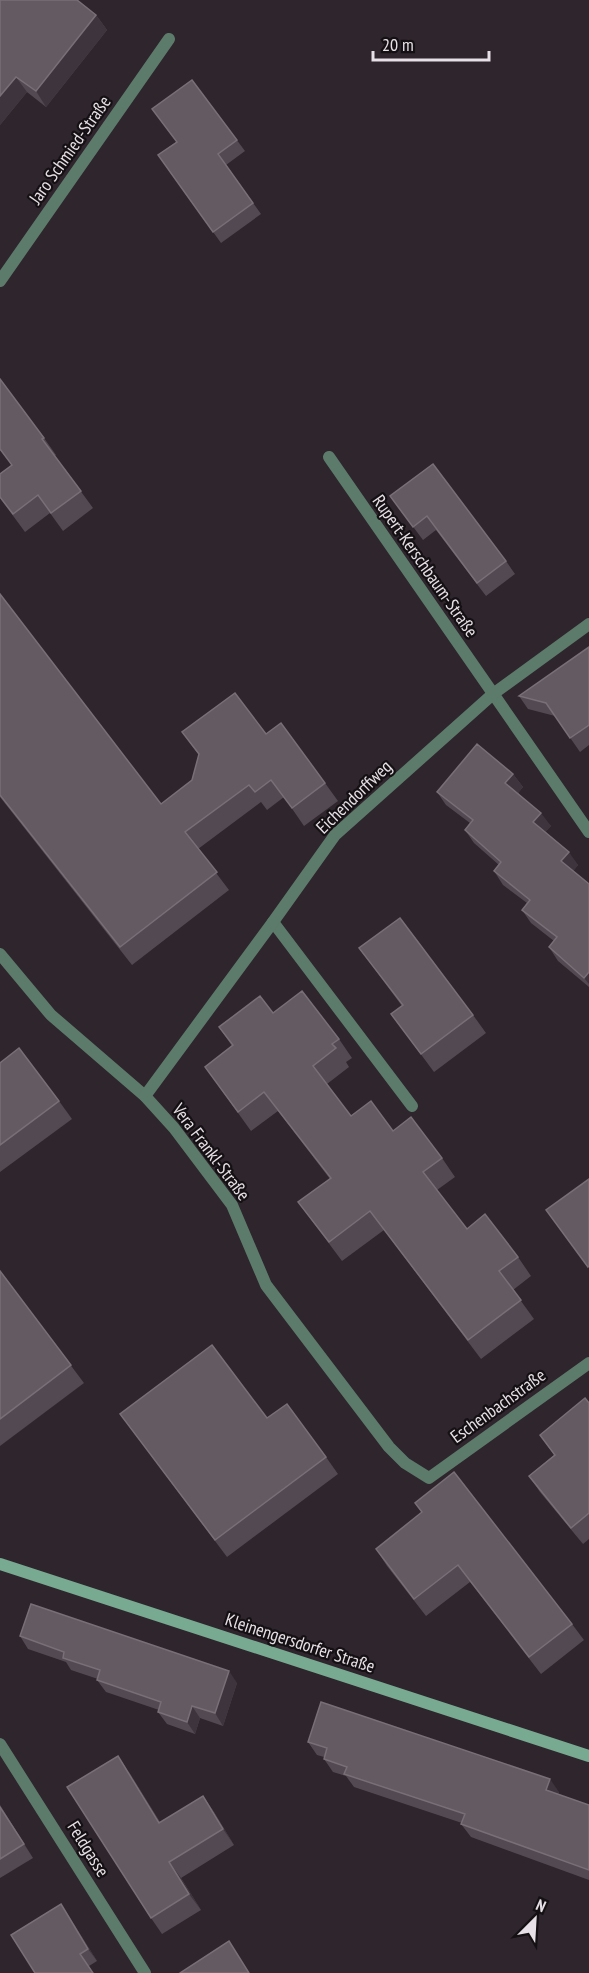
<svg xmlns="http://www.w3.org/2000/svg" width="589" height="1973" font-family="'PT Sans Narrow',sans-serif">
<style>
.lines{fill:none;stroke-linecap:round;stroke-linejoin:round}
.lane{stroke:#5c7b6b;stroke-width:12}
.street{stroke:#5c7b6b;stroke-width:12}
.secondary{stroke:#77aa91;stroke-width:12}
.wall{fill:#534952}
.shaded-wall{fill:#3e343d}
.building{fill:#635a62;stroke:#786f77;stroke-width:1.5}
.labels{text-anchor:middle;stroke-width:4.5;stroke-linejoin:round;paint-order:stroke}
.street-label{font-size:18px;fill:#e7e0e6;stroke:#141013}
</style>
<rect width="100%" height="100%" fill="#2e252d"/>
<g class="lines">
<!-- lane -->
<polyline class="lane" points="273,922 412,1106"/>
<!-- street -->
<g class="street">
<polyline points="0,281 169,39"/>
<polyline points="329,457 589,832"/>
<polyline points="0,954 51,1015 145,1096 174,1128 232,1205 266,1285 389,1447 405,1463 429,1478 589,1363"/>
<polyline points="145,1096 273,922 335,835 493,694 589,624"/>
<polyline points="0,1744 145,1973"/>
</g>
<!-- secondary -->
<polyline class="secondary" points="0,1564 589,1756"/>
</g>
<!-- wall -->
<g class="wall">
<polygon points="0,0 96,15 107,30 46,107 27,92 0,125"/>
<polygon points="192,80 245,151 226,165 261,214 221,243 158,155 176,142"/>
<polygon points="0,379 44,438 56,455 55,456 93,508 63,531 50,513 25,532 0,498 0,474 12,465 0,450"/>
<polygon points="390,496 506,561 515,574 486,596 436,530 423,540"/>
<polygon points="0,594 161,804 192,780 199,755 182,732 266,734 325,783 338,801 304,826 284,797 267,810 261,802 198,849 229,890 132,965 0,797"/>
<polygon points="589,647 589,745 580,752 555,716 528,709 519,696"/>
<polygon points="513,774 523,787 518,793 551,826 545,832 578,865 573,871 589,884 589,987 558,961 549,947 554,941 531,923 522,910 527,903 503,885 494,871 499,865 474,843 465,830 470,823 446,805 437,792"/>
<polygon points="359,948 473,1015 486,1033 434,1072 391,1014 402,1006"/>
<polygon points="273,1013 339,1039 352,1058 346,1062 349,1067 327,1084 351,1116 393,1131 442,1158 455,1177 437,1190 467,1229 518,1257 531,1276 513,1290 534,1319 481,1359 384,1230 342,1261 298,1202 330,1179 278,1111 251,1131 205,1067 232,1046 219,1027"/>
<polygon points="0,1063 59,1101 72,1119 0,1172"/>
<polygon points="0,1271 84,1383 0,1446"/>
<polygon points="589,1403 589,1539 583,1544 540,1492 529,1476 554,1455 540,1435"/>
<polygon points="120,1414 267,1418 326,1457 338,1474 227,1557"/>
<polygon points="415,1503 572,1624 584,1640 541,1674 470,1582 426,1616 387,1566 376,1549 422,1513"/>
<polygon points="20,1636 237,1683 223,1726 200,1718 195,1734 167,1724 158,1712 159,1710 106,1692 97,1680 98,1679 71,1670 66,1662 28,1649"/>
<polygon points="308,1742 559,1792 558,1794 589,1805 589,1880 471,1837 461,1824 462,1823 354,1787 346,1776 333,1772 324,1759 324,1757 317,1755"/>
<polygon points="129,1772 160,1822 203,1796 214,1812 234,1845 181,1878 201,1910 162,1934 151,1918"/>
<polygon points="0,1805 33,1858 0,1878"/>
<polygon points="61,1904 97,1961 89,1966 11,1935"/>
</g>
<!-- shaded-wall -->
<g class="shaded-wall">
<polygon points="96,15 107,30 46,107 36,91"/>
<polygon points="16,77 27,92 0,125 0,96"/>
<polygon points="513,774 523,787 515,797 505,783"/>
<polygon points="541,813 551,826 542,836 533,822"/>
<polygon points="569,852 578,865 571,874 561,861"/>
<polygon points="589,972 589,984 584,978"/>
<polygon points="229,1671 237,1683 223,1726 215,1713"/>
<polygon points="192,1706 200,1718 195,1734 187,1722"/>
<polygon points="118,1756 129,1772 170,1839 159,1823"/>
<polygon points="550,1779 559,1792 555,1803 546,1790"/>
<polygon points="203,1796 214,1812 234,1845 223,1829"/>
<polygon points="0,1805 33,1858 0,1807"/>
<polygon points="169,1862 181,1878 201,1910 189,1894"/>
<polygon points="61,1904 69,1916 97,1961 88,1949"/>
</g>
<!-- building -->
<g class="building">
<polygon points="0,0 77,0 96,15 36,91 16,77 0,96"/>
<polygon points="192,80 237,140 218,154 253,203 213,232 158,155 177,142 152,109"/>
<polygon points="0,379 44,438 42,439 81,491 51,513 38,495 13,514 0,497 0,474 12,465 0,449"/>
<polygon points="433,464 506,561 477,583 427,516 413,527 390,496"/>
<polygon points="0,594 161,804 192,780 199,754 182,732 235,693 266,734 281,723 325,783 292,808 271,780 255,792 249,785 185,832 217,872 120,947 0,795"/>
<polygon points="589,647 589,725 570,738 546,703 519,696"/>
<polygon points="477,744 513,774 505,783 541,813 533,822 569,852 561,861 589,884 589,972 584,978 549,947 557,937 522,910 530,900 494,871 501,862 465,830 473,820 437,792"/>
<polygon points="400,918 473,1015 421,1054 391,1014 403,1005 359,948"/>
<polygon points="302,991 339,1039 332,1044 336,1048 313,1066 351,1116 371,1101 393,1131 411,1117 442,1158 423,1172 467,1229 485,1214 518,1257 499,1271 521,1300 468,1340 370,1211 329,1242 298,1202 331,1178 264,1092 238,1112 205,1067 233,1045 219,1027 260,996 273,1013"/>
<polygon points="19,1048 59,1101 0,1145 0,1063"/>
<polygon points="589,1179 589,1266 588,1267 546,1210"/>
<polygon points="0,1271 71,1365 0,1419"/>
<polygon points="212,1345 267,1418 287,1404 326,1457 215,1540 120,1414"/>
<polygon points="585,1398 589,1403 589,1513 571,1528 529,1476 555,1455 540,1435"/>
<polygon points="454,1472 572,1624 529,1657 458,1565 414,1599 376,1549 422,1512 415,1503"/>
<polygon points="31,1604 229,1671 215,1713 192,1706 187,1722 158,1712 161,1702 97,1680 100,1670 63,1658 64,1652 20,1636"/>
<polygon points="321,1702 550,1779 546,1790 589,1805 589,1870 461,1824 465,1814 344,1774 347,1767 324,1759 327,1748 308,1742"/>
<polygon points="118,1756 159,1823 203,1796 223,1829 169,1862 189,1894 151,1918 67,1787"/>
<polygon points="0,1807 24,1844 0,1859"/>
<polygon points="61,1904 88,1949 80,1954 93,1973 35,1973 11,1935"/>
<polygon points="229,1941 249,1973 180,1973"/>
</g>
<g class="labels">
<!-- street labels -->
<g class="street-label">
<text transform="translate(70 150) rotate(-55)" y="6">Jaro Schmied-Straße</text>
<text transform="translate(425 566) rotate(55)" y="6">Rupert-Kerschbaum-Straße</text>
<text transform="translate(354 797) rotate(-44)" y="6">Eichendorffweg</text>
<text transform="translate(211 1152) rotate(53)" y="6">Vera Frankl-Straße</text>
<text transform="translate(498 1406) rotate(-36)" y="6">Eschenbachstraße</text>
<text transform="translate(300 1643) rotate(18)" y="6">Kleinengersdorfer Straße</text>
<text transform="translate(88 1849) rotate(58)" y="6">Feldgasse</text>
</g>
</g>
<!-- north arrow -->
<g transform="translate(535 1919) rotate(24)" stroke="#141013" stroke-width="4.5" paint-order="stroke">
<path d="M0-4.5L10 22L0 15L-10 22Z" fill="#e7e0e6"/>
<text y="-9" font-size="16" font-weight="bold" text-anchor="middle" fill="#e7e0e6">N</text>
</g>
<!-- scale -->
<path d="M373 51v9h116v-9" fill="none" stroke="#e7e0e6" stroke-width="3"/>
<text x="382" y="51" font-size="18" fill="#e7e0e6" stroke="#141013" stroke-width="4.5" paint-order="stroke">20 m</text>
</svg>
